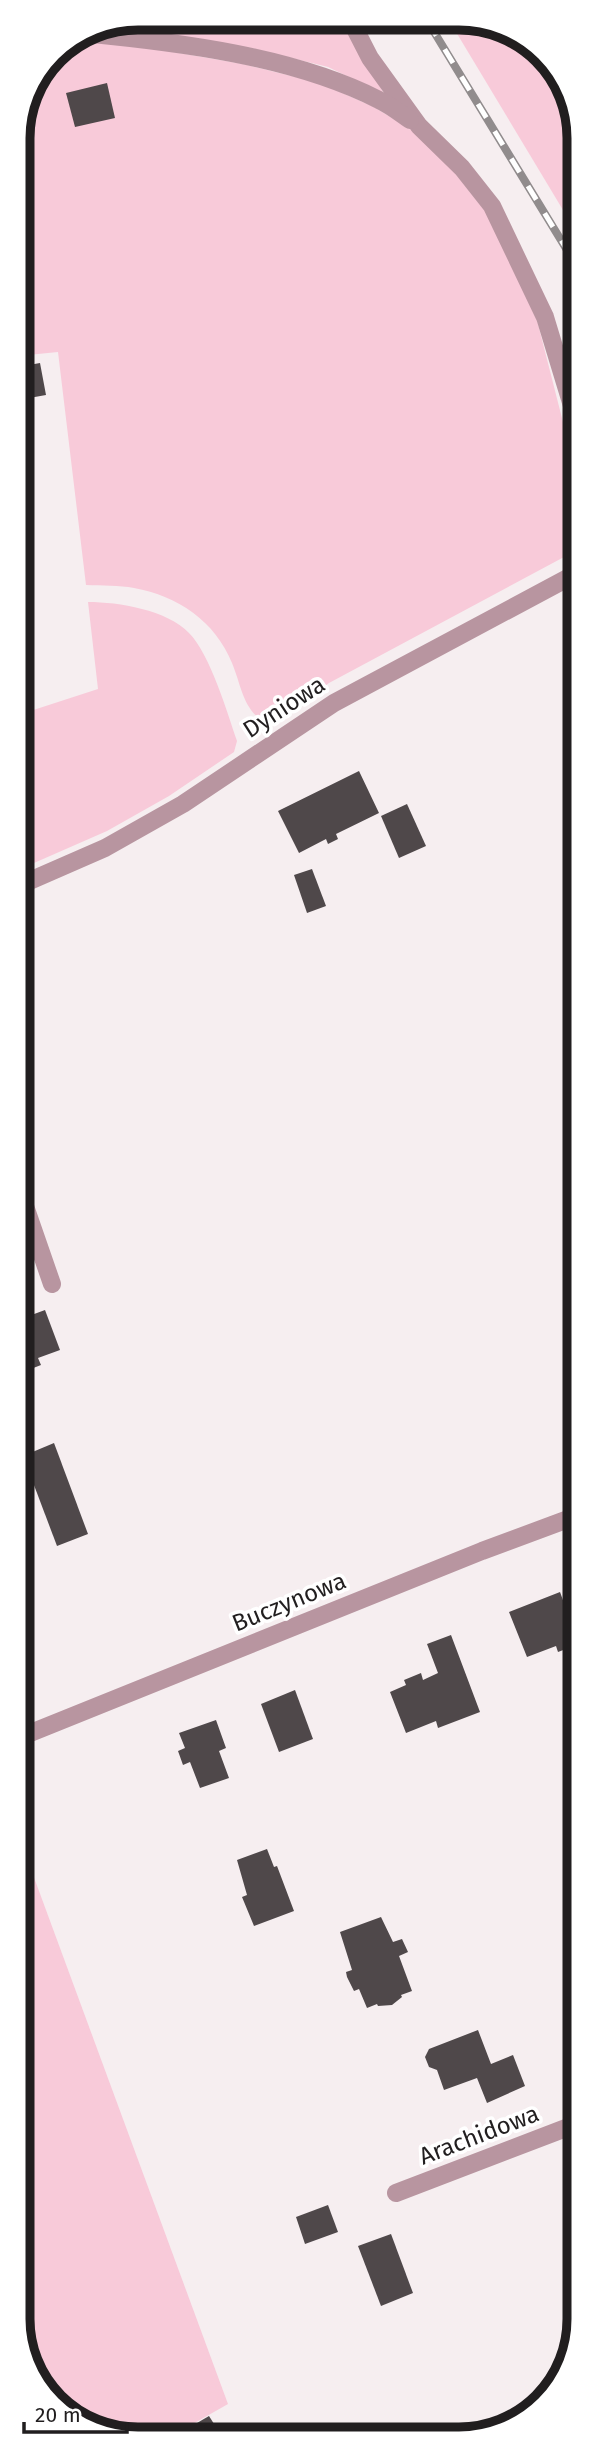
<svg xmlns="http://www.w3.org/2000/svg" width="597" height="2457" font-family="'Fira Sans',sans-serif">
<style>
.green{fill:#f8cad9}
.building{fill:#4f484a}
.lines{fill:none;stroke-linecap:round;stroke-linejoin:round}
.lane{stroke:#b895a0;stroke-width:18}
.street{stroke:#b895a0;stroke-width:18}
.rail-casing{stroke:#918c8d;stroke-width:8}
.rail{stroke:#fff;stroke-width:5;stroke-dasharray:16;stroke-linecap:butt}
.labels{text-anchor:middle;stroke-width:7;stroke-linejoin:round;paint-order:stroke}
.street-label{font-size:24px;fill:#211e1f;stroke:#fff}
.rim{fill:none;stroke:#211e1f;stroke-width:9}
</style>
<rect width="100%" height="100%" fill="#f6eef0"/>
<!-- green -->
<g class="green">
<polygon points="490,21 550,58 578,121 578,235 450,22"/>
<polygon points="347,23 384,94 328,67 251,48 92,26"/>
<path d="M71,40l68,6 104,18 77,19 54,24 41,25 40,41 31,39 51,108 42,165v64l-250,134 -60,43c-27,-17 -26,-36 -37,-63 -17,-42 -54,-67 -98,-75 -15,-3 -32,-2 -48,-3l-28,-233 -40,4v-226l35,-78z"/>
<path d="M88,602c31,0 79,8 101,31 21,21 38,79 48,108l-3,11 -65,44 -62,35 -89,39v-155l80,-26z"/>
<polygon points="18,1834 228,2404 170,2437 113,2437 47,2399 19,2336"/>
</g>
<!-- building -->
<g class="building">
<polygon points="107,83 115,118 75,127 66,93"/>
<polygon points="40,363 46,395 18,400 18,367"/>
<polygon points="359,771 379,813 336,834 338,839 328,844 326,839 299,853 278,811"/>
<polygon points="407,804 426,846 399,858 381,816"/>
<polygon points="312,869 326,906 307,913 294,875"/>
<polygon points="18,1256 26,1280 18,1282"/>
<polygon points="45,1310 60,1350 38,1358 41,1365 18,1374 18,1320"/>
<polygon points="54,1443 88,1534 57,1546 23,1456"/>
<polygon points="560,1592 579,1644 558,1652 556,1646 527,1657 509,1612"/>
<polygon points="451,1635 480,1712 438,1728 436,1721 406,1733 390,1692 406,1685 404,1680 421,1673 423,1680 438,1673 427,1644"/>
<polygon points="295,1690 313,1739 279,1752 261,1704"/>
<polygon points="216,1720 226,1748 219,1751 229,1778 200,1788 190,1762 183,1765 178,1751 185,1748 179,1733"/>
<polygon points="267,1849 274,1867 277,1866 294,1911 254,1926 242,1897 247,1895 237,1860"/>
<polygon points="381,1917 393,1942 402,1939 408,1952 399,1956 412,1991 401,1995 402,1997 392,2005 378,2006 377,2004 367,2008 359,1989 354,1991 347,1977 346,1972 352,1970 340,1932"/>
<polygon points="478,2030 491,2064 513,2055 525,2086 487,2103 477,2078 444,2090 437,2070 429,2067 425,2057 429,2049"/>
<polygon points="328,2205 338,2232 305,2244 296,2217"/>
<polygon points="391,2234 413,2293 381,2306 358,2246"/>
<polygon points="209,2416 223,2438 173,2437"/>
</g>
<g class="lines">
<!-- lane -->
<polyline class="lane" points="18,1186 52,1284"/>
<!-- street -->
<g class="street">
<polyline points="352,23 370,58 419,126 462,168 492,206 545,317 579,429"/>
<path d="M82,33c95,9 211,23 297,67 11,5 21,13 31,20"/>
<polyline points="18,886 105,848 183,804 334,703 579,572"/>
<polyline points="18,1738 482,1551 579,1515"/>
<polyline points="396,2193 579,2123"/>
</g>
<!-- rail casing -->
<g class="rail-casing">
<polyline id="rail" points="428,22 578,268"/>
</g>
<!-- rail -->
<use href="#rail" class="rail"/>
</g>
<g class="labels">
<!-- street labels -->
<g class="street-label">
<text transform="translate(284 707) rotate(-33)" y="8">Dyniowa</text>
<text transform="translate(289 1602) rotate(-22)" y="8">Buczynowa</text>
<text transform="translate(479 2135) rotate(-21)" y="8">Arachidowa</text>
</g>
</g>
<!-- crop -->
<path d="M0 0H597V2457H0ZM138 30H459A108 108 0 0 1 567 138V2319A108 108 0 0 1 459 2427H138A108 108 0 0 1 30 2319V138A108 108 0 0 1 138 30Z" fill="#fff" fill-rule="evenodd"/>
<path class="rim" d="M138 30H459A108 108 0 0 1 567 138V2319A108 108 0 0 1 459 2427H138A108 108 0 0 1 30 2319V138A108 108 0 0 1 138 30Z"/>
<!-- scale -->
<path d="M24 2422v10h103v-10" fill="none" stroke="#211e1f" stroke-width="3.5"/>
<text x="35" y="2422" font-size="21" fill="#211e1f" stroke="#ffffff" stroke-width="5" paint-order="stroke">20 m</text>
</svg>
